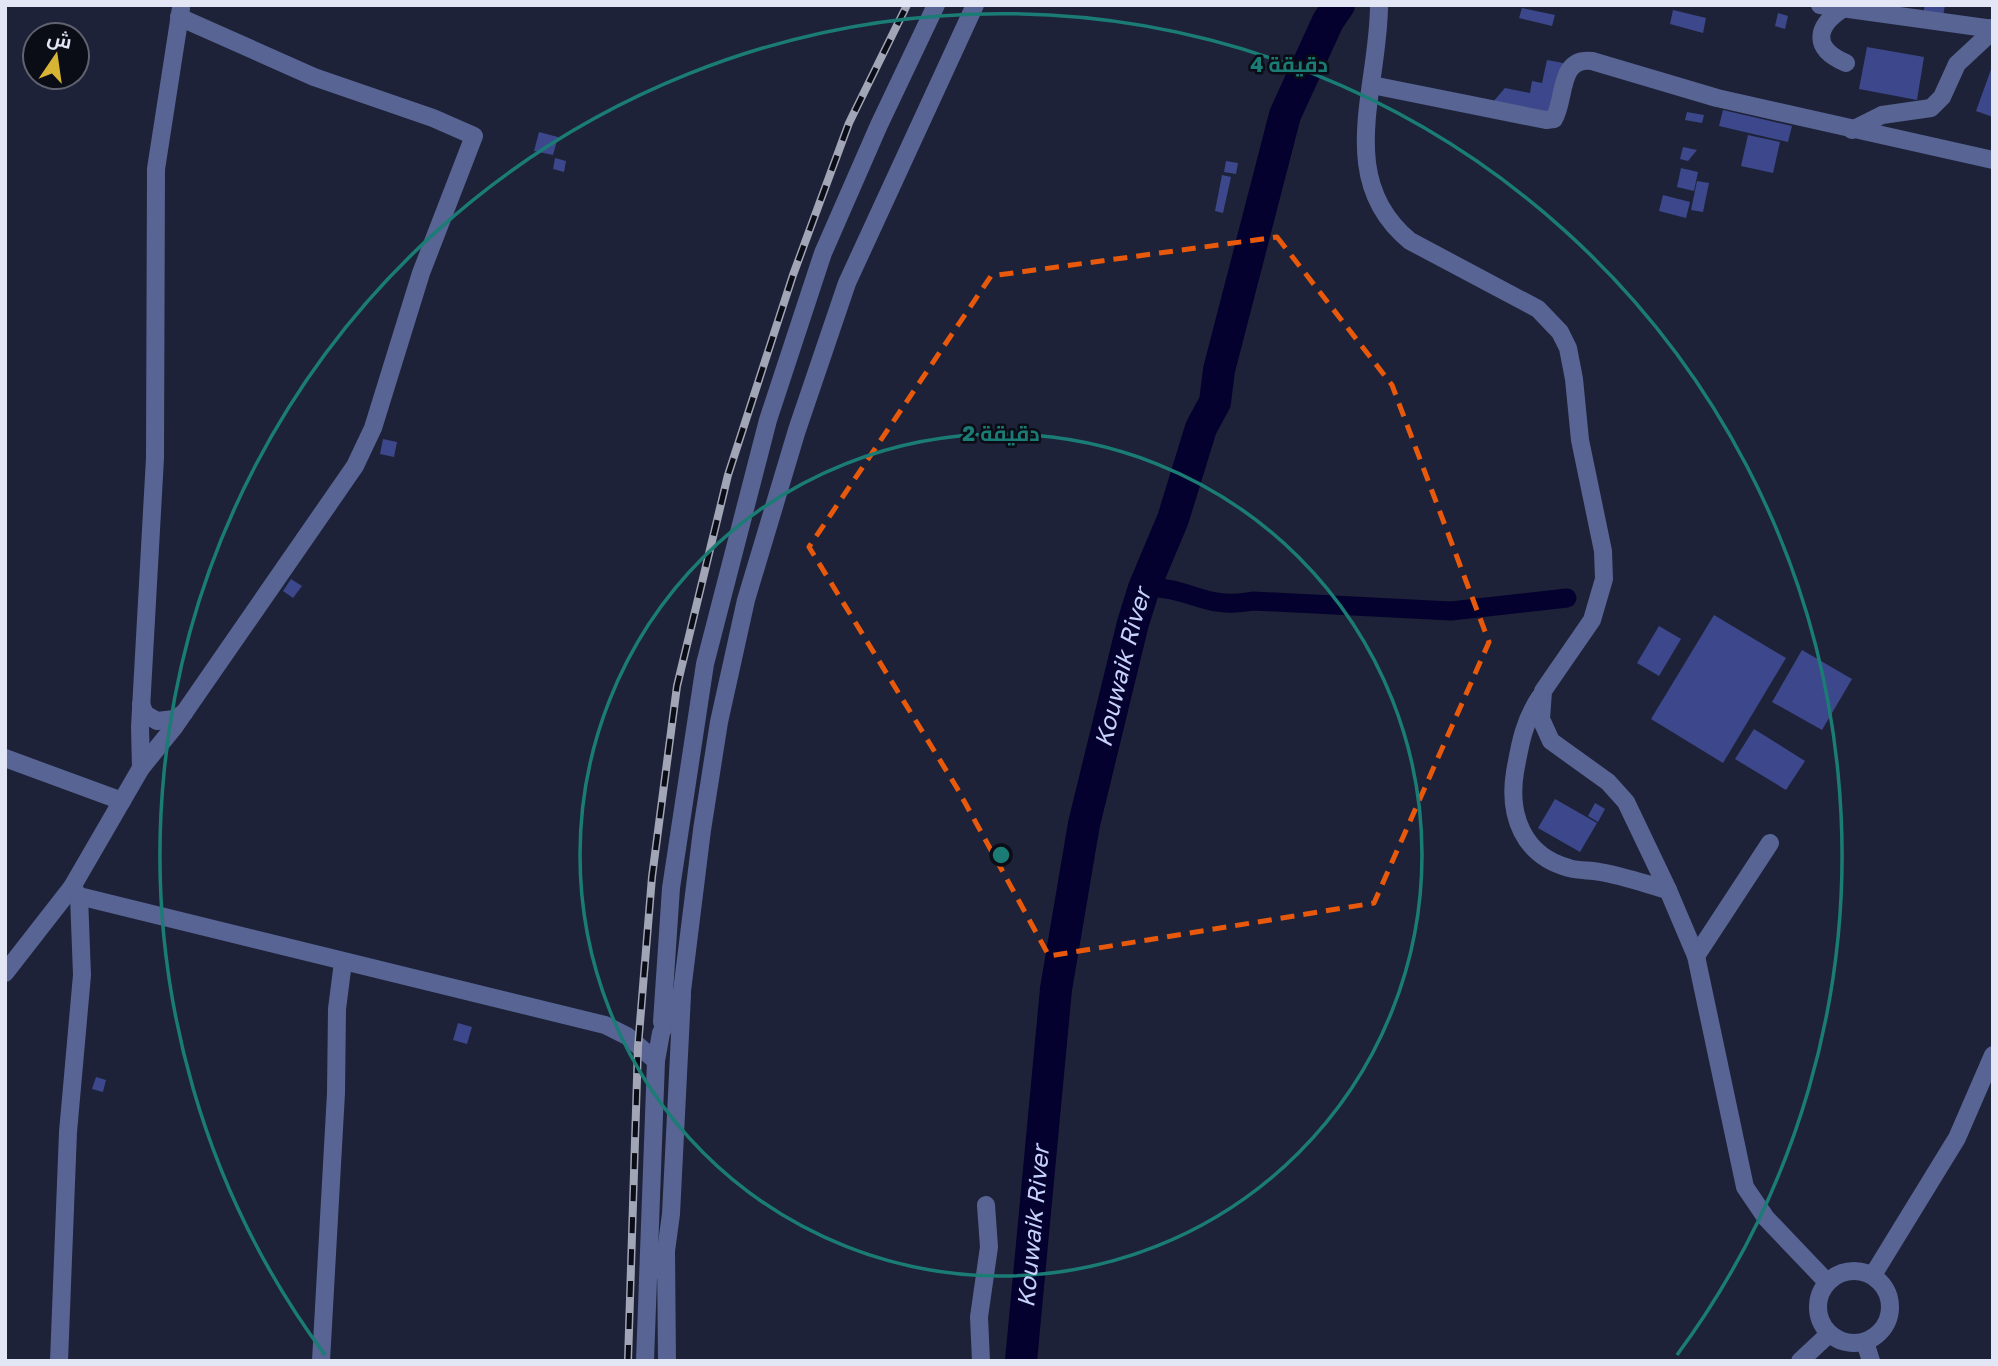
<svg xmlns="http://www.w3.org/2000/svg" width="1998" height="1366" font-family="'Golos Text',Cairo,sans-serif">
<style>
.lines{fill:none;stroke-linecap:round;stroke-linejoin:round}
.canal{stroke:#04012e;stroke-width:19}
.river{stroke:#04012e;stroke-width:32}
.building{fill:#3c488b}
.minor{stroke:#586493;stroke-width:18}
.rail-casing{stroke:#a1a5b6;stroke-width:8}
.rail{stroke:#0a0c16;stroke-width:5;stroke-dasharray:16;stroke-linecap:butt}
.marked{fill:none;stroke:#e8590c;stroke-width:5;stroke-dasharray:14 9;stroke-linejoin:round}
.ring{fill:none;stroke:#1a7c75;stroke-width:3.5}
.labels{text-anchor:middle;stroke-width:5;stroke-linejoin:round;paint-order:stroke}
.water-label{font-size:24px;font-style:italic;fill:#c6d2f9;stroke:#0a0c16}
.centre{fill:#1a7c75;stroke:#0a0c16;stroke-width:3.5}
.ring-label{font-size:21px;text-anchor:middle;font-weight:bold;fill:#1a7c75;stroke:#0a0c16;stroke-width:5;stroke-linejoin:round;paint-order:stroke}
</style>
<rect width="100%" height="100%" fill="#1d2238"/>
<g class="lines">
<!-- canal -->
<path class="canal" d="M1144,588c45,-3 60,23 109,13l198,10 116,-13"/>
<!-- river -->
<path class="river" id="s1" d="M1021,1361l35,-372 28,-165 49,-201 11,-35 29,-69 28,-91 14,-26 4,-32 66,-255 43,-94 11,-16"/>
</g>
<!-- building -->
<g class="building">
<polygon points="1925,5 1945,5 1943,17 1923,13"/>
<polygon points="1522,8 1555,15 1552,26 1519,18"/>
<polygon points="1673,10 1706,18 1703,33 1670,24"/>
<polygon points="1778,13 1788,16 1785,29 1775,26"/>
<polygon points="1867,47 1924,57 1917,100 1859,89"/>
<polygon points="1547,60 1563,63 1552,115 1492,103 1505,88 1530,93 1532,81 1542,83"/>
<polygon points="1993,64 1993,117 1976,111"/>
<polygon points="1723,110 1792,126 1788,142 1719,126"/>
<polygon points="1687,112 1704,115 1702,123 1685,120"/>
<polygon points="539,132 558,137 553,155 534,151"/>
<polygon points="1748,135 1780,142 1773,173 1741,166"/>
<polygon points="1683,147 1697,150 1688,161 1680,159"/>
<polygon points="555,158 566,161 564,172 553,169"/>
<polygon points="1226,161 1238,163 1236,174 1224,172"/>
<polygon points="1681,168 1698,172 1694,191 1677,187"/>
<polygon points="1222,175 1231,177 1223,213 1215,211"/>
<polygon points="1697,181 1709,183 1703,212 1691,210"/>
<polygon points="1663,195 1690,202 1686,218 1659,211"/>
<polygon points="383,439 397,442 394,457 380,454"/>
<polygon points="291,579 302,586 293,598 283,591"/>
<polygon points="1714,615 1786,658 1723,763 1651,719"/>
<polygon points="1659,626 1681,639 1659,676 1637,663"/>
<polygon points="1802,650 1852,679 1822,730 1772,702"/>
<polygon points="1754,729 1805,761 1786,790 1735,759"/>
<polygon points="1555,799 1597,823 1580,852 1538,828"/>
<polygon points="1595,803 1605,809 1598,822 1588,816"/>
<polygon points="458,1023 472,1027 467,1044 453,1040"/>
<polygon points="96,1077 106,1080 103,1092 92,1089"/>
</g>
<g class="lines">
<!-- minor -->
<g class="minor">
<path d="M1379,5c0,83 -45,174 31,236l128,68 22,23 8,16 6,31 6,61 23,111 1,28 -12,41 -49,71 -2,28 10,22 57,41 18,20 42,88 28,66 49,231 21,31 61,64"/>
<polyline points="1820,5 1993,29"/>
<path d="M1844,8c-30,19 -31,41 2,55"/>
<path d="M1372,85l174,35 8,-1c12,-21 4,-62 38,-58l125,37 276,62"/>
<polyline points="1852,130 1882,115 1931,108 1942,97 1957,64 1986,37 1990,28"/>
<path d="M1540,697c-16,24 -20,47 -25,75 -7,43 8,84 54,96 10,3 21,2 31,4 23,4 46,12 68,18"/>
<polyline points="141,704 145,714 157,721 174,719 184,713"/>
<polyline points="5,758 122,801"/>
<polyline points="141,768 140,727 155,458 156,169 181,8"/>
<polyline points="72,887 79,896 605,1025 627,1036 656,1061 661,1033 682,991 702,830 719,722 746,600 797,430 847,283 975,5"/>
<polyline points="1696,956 1770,843"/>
<polyline points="5,973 72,887 141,768 175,726 355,466 373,428 421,273 474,136 433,118 314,77 179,17"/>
<polyline points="662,1022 671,888 705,664 768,420 823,253 879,125 936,5"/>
<polyline points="666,1251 667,1361"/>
<circle cx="1854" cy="1307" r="36"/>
<polyline points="649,1275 666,1251 671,1214 682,995"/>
<polyline points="1873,1275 1957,1138 1993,1055"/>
<polyline points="1865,1342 1871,1361"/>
<polyline points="59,1361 68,1132 82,975 79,896"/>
<polyline points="321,1361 336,1093 337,1009 343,962"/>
<polyline points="645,1361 656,1061"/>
<polyline points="981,1361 979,1317 989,1247 986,1205"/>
<polyline points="1800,1361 1829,1334"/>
</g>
<!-- rail casing -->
<g class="rail-casing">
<polyline id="rail" points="628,1361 638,1047 652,877 677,686 728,475 793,275 849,123 907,5"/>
</g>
<!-- rail -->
<use href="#rail" class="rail"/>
</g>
<!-- marked area -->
<path class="marked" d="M1277,237l115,148 97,257 -115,261 -325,53 -92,-168 -148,-241 182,-271z"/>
<!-- distance rings -->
<g class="ring">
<circle cx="1001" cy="855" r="421"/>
<path d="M325 1355A841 841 0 1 1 1677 1355"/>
</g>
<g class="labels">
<!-- water labels -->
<g class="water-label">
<text dy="8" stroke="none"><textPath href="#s1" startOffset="702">Kouwaik River</textPath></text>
<text dy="8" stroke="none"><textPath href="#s1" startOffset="135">Kouwaik River</textPath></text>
</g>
</g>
<circle cx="1001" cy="855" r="10" class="centre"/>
<g class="ring-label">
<text x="1289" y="72">4 دقيقة</text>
<text x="1001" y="441">2 دقيقة</text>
</g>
<!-- border -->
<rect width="1998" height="1366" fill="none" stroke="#e2e6f5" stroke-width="14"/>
<!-- north arrow -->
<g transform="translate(56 56) rotate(13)"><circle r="33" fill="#0a0c16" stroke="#60636f" stroke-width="2"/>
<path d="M0-5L12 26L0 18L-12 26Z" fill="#d7b434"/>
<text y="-10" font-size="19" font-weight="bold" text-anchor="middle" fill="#e2e6f5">ش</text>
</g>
</svg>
